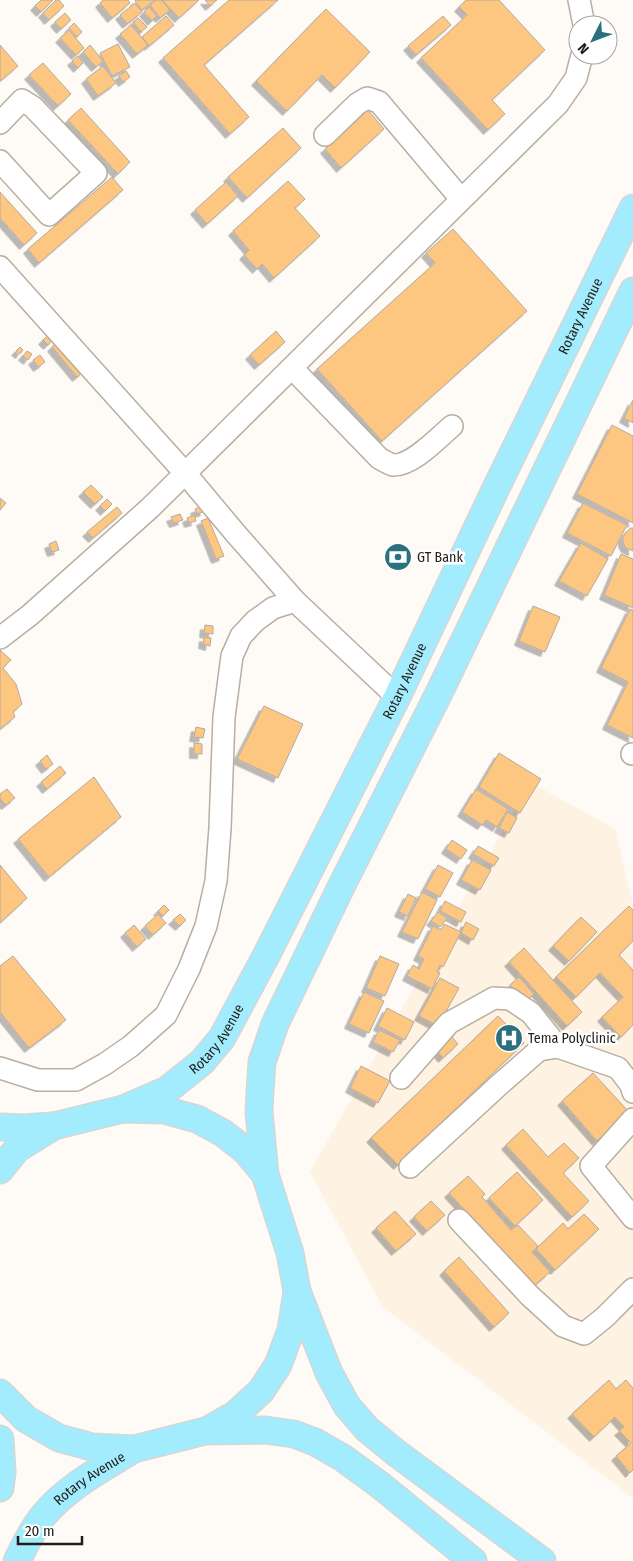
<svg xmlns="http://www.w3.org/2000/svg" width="633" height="1561" font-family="'Fira Sans Condensed',sans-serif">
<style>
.built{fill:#fef2e3}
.building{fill:#fdc781;stroke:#b4aa9f;filter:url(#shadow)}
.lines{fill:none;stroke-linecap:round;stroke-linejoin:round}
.minor-casing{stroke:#b8aea2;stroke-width:24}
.major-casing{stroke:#d7d6d6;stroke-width:29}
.minor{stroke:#fff;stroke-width:21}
.major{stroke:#a3ecfd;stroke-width:26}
.labels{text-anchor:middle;stroke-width:5;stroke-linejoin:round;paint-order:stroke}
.street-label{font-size:14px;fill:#211d19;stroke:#fff}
.poi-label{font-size:14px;fill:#211d19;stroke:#fff;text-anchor:start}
</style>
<defs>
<filter id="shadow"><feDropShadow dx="-4.5" dy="4.5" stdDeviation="0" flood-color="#0004"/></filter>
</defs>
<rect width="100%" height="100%" fill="#fefaf5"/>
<!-- built -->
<polygon class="built" points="530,782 615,829 633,905 633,1498 383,1307 310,1172"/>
<!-- building -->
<g class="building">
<polygon points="41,0 53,0 41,12 35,6"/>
<polygon points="56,0 59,0 64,6 49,20 43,13"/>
<polygon points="103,0 128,0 130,3 112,18 100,3"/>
<polygon points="136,0 155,0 142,10 135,1"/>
<polygon points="156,0 161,0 170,10 160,18 150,5"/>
<polygon points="162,0 199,0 179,18"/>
<polygon points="205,0 217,0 210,6"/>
<polygon points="229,0 278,0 204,65 249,117 230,134 163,58"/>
<polygon points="466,0 499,0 545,50 492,100 505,114 488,130 421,58 467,15 459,7"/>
<polygon points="135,3 142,12 127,24 120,15"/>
<polygon points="149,7 157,16 152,21 144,12"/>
<polygon points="326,9 370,52 335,88 322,75 287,111 256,81"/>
<polygon points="65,13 71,20 61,29 55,22"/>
<polygon points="166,16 174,25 149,46 142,37"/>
<polygon points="443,16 451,25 416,55 408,46"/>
<polygon points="138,18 147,27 141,32 133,22"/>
<polygon points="74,23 82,32 77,37 69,28"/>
<polygon points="131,25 148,45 137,54 120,34"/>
<polygon points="69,30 84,48 76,55 60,38"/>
<polygon points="118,44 130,67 112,76 100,53"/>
<polygon points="0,45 18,66 0,81"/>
<polygon points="90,45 103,61 96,67 83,52"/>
<polygon points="78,56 83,63 78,68 72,61"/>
<polygon points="43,63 71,94 58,106 29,75"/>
<polygon points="103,66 116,83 98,96 86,79"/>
<polygon points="126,71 130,77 123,82 119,76"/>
<polygon points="81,108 130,162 118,174 68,120"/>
<polygon points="368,110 384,129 341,168 325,149"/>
<polygon points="283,128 301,148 247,198 228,177"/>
<polygon points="112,177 123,190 39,263 28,249"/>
<polygon points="288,181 305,199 295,208 320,236 274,278 262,264 257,269 244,255 249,250 233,231"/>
<polygon points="226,182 238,196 207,224 195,210"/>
<polygon points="0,192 37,233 24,245 0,218"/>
<polygon points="453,229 527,311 382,441 317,369 435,263 426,253"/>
<polygon points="276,331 285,342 259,365 250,355"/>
<polygon points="49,334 54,339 48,345 43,340"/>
<polygon points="58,341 84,371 77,377 52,347"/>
<polygon points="20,347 23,350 20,354 16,351"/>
<polygon points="27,351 32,354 28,360 23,356"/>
<polygon points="40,355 45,362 38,367 33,360"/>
<polygon points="633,400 633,423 624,418"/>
<polygon points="612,425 633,436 633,523 577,494"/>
<polygon points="91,485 103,497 95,504 83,492"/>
<polygon points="0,498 6,503 0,510"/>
<polygon points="107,499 112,504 105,511 100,506"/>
<polygon points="583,503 627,525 611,556 567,533"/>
<polygon points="203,506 205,511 197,514 195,509"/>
<polygon points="117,507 122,513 93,538 87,532"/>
<polygon points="180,514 183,520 174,523 171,517"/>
<polygon points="194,515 196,521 189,523 187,518"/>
<polygon points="208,518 224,556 216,559 201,521"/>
<polygon points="631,528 633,528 633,551 626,548 623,543 623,537 626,532"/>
<polygon points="56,541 59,550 52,552 49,544"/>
<polygon points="581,543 608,559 587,596 559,581"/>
<polygon points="621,554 633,559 633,608 604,595"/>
<polygon points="533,606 560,617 545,652 519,641"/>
<polygon points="630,609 633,610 633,738 607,725 628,682 601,668"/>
<polygon points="205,625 213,626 213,634 204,633"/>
<polygon points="204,637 211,638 210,646 203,644"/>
<polygon points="0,650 11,660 3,668 16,684 22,704 13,712 15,717 0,729"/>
<polygon points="264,706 303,724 278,778 237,759"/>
<polygon points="196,727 205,729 203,738 194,737"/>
<polygon points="194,743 202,744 202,754 194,754"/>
<polygon points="499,753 541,779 520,813 479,787"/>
<polygon points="47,755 53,764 46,769 40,761"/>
<polygon points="60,766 66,773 47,789 41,782"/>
<polygon points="94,777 121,817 49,877 18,839"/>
<polygon points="7,789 15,798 6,805 0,799 0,794"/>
<polygon points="476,789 508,809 497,827 486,820 482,825 462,812"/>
<polygon points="507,812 517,818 509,833 499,828"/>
<polygon points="452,840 467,850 461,859 446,849"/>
<polygon points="478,846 499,858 494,866 473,854"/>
<polygon points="472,860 491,870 480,890 461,880"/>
<polygon points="0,865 27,898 0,923"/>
<polygon points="438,865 453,873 440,897 425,889"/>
<polygon points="422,892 437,900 418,939 402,932"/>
<polygon points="408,894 416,898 408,916 399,912"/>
<polygon points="445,901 466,912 461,922 440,911"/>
<polygon points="164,905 169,910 163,916 158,911"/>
<polygon points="629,906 633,910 633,941 619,955 633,970 633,1025 621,1037 602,1017 623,997 600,973 576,997 556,977"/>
<polygon points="438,912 447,918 440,927 431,921"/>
<polygon points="158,914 166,923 153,935 145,926"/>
<polygon points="180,914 186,920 180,926 173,920"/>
<polygon points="581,917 597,932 569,961 553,946"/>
<polygon points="466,922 479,929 473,940 461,933"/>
<polygon points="444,924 461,932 443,967 440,965 437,972 440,973 432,989 407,976 413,965 419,969 424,959 418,956 433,926 441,930"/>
<polygon points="134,925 146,939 137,947 125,933"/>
<polygon points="524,948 582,1012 567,1026 509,962"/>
<polygon points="13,956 66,1020 29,1048 0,1012 0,966"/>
<polygon points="380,956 399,964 385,996 366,988"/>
<polygon points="519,977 534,994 525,1002 510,985"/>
<polygon points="440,978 459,988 438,1026 419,1016"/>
<polygon points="364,992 384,1001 369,1033 349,1024"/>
<polygon points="387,1008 414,1022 405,1040 378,1026"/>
<polygon points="498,1016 524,1043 398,1165 371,1138"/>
<polygon points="379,1030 400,1040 393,1052 373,1042"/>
<polygon points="451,1036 458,1044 443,1058 436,1050"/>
<polygon points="361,1066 390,1081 378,1103 350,1088"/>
<polygon points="593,1073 629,1112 597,1141 562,1101"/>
<polygon points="523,1129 548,1157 564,1143 579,1158 563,1173 589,1201 572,1217 506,1145"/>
<polygon points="517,1172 543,1200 515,1226 489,1198"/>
<polygon points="468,1176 485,1194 482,1197 511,1230 518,1225 538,1246 532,1252 550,1272 534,1286 449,1193"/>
<polygon points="431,1201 445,1215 427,1231 414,1217"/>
<polygon points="395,1211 416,1234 396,1251 376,1228"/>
<polygon points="584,1214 599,1229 555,1270 536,1249 563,1223 568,1229"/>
<polygon points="459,1257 509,1313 494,1327 444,1271"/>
<polygon points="609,1380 616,1389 626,1380 633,1388 633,1470 630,1473 616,1456 631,1443 619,1431 624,1427 615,1417 594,1437 572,1414"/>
</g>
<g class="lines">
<!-- minor casing -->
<g class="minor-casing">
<g id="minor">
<polyline points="579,0 584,25"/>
<polyline points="0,123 22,100 33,107 96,173 49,215 0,161"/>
<polyline points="325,135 357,104 367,98 379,102 461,199"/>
<polyline points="0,267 185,473 236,534 295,601"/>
<path d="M292,368l87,90c5,3 10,6 14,7 19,1 45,-27 59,-39"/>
<polyline points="0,638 30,615 150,508 558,104 576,78 582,55"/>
<polyline points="632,754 633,754"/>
<polyline points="0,1068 38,1080 76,1080 105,1064 131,1046 166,1015 189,969 206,926 216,881 220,828 224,717 232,656 241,636 255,621 273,608 295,601 397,697"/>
<polyline points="401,1078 449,1023 494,998 510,999 531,1013 558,1047"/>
<polyline points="633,1119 591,1166 633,1218"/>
<polyline points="410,1167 499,1085 539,1050 558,1047 618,1068 631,1085 633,1092"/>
<polyline points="459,1220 530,1296 563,1326 584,1334 605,1317 633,1289"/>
</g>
</g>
<!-- major casing -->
<g class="major-casing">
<g id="major">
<path id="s1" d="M123,1109l44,-19 35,-28 20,-24 45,-84 130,-257 100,-211 136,-278"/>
<polyline points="0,1127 23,1128 53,1126"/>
<polyline points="0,1170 17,1149 54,1126 123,1109 164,1110 197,1119 223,1133 246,1151 265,1174 290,1253 297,1291 329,1373 347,1406 367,1429 395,1452 542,1561"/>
<polyline points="265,1174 259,1112 260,1092 262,1062 275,1024 341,887 438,695 633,291"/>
<polyline points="0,1393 26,1419 59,1438 92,1447 134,1449 205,1431 265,1430 294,1434 315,1442 343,1458 380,1485 473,1561"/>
<polyline points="208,1430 236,1414 261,1391 278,1365 291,1330 297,1292"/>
<polyline points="0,1439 2,1472 0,1488"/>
<path id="s2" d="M17,1561c8,-16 16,-33 27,-46 24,-29 59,-47 90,-66"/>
</g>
</g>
<!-- minor -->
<use href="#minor" class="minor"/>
<!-- major -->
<use href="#major" class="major"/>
</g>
<!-- icons -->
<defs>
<g id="bank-disc" transform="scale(1.4375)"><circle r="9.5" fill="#2b707f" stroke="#fff"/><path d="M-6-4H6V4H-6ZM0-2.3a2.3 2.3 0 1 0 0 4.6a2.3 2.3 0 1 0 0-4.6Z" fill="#fff"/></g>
<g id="hospital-disc" transform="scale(1.4375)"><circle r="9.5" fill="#2b707f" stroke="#fff"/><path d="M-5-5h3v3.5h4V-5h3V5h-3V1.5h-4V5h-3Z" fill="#fff"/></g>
</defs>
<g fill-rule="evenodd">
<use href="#bank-disc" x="398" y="557"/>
<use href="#hospital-disc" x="509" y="1038"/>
</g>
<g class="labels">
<!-- street labels -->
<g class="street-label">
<text dy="5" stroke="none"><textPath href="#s1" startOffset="930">Rotary Avenue</textPath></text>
<text dy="5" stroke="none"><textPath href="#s1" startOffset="525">Rotary Avenue</textPath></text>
<text dy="5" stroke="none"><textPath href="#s1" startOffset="120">Rotary Avenue</textPath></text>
<text dy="5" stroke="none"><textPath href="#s2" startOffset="112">Rotary Avenue</textPath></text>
</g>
<!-- poi labels -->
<g class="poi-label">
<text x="417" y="562">GT Bank</text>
<text x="528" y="1043">Tema Polyclinic</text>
</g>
</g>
<!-- north arrow -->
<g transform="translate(593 40) rotate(228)"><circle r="24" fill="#ffffff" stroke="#a6a5a3"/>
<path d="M0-4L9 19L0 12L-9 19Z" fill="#2b707f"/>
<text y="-8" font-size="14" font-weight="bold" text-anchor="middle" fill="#211d19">N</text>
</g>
<!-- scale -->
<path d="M18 1536v8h64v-8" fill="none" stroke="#211d19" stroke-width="2.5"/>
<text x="25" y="1536" font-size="15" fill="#211d19" stroke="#ffffff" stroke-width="4" paint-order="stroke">20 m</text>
</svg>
